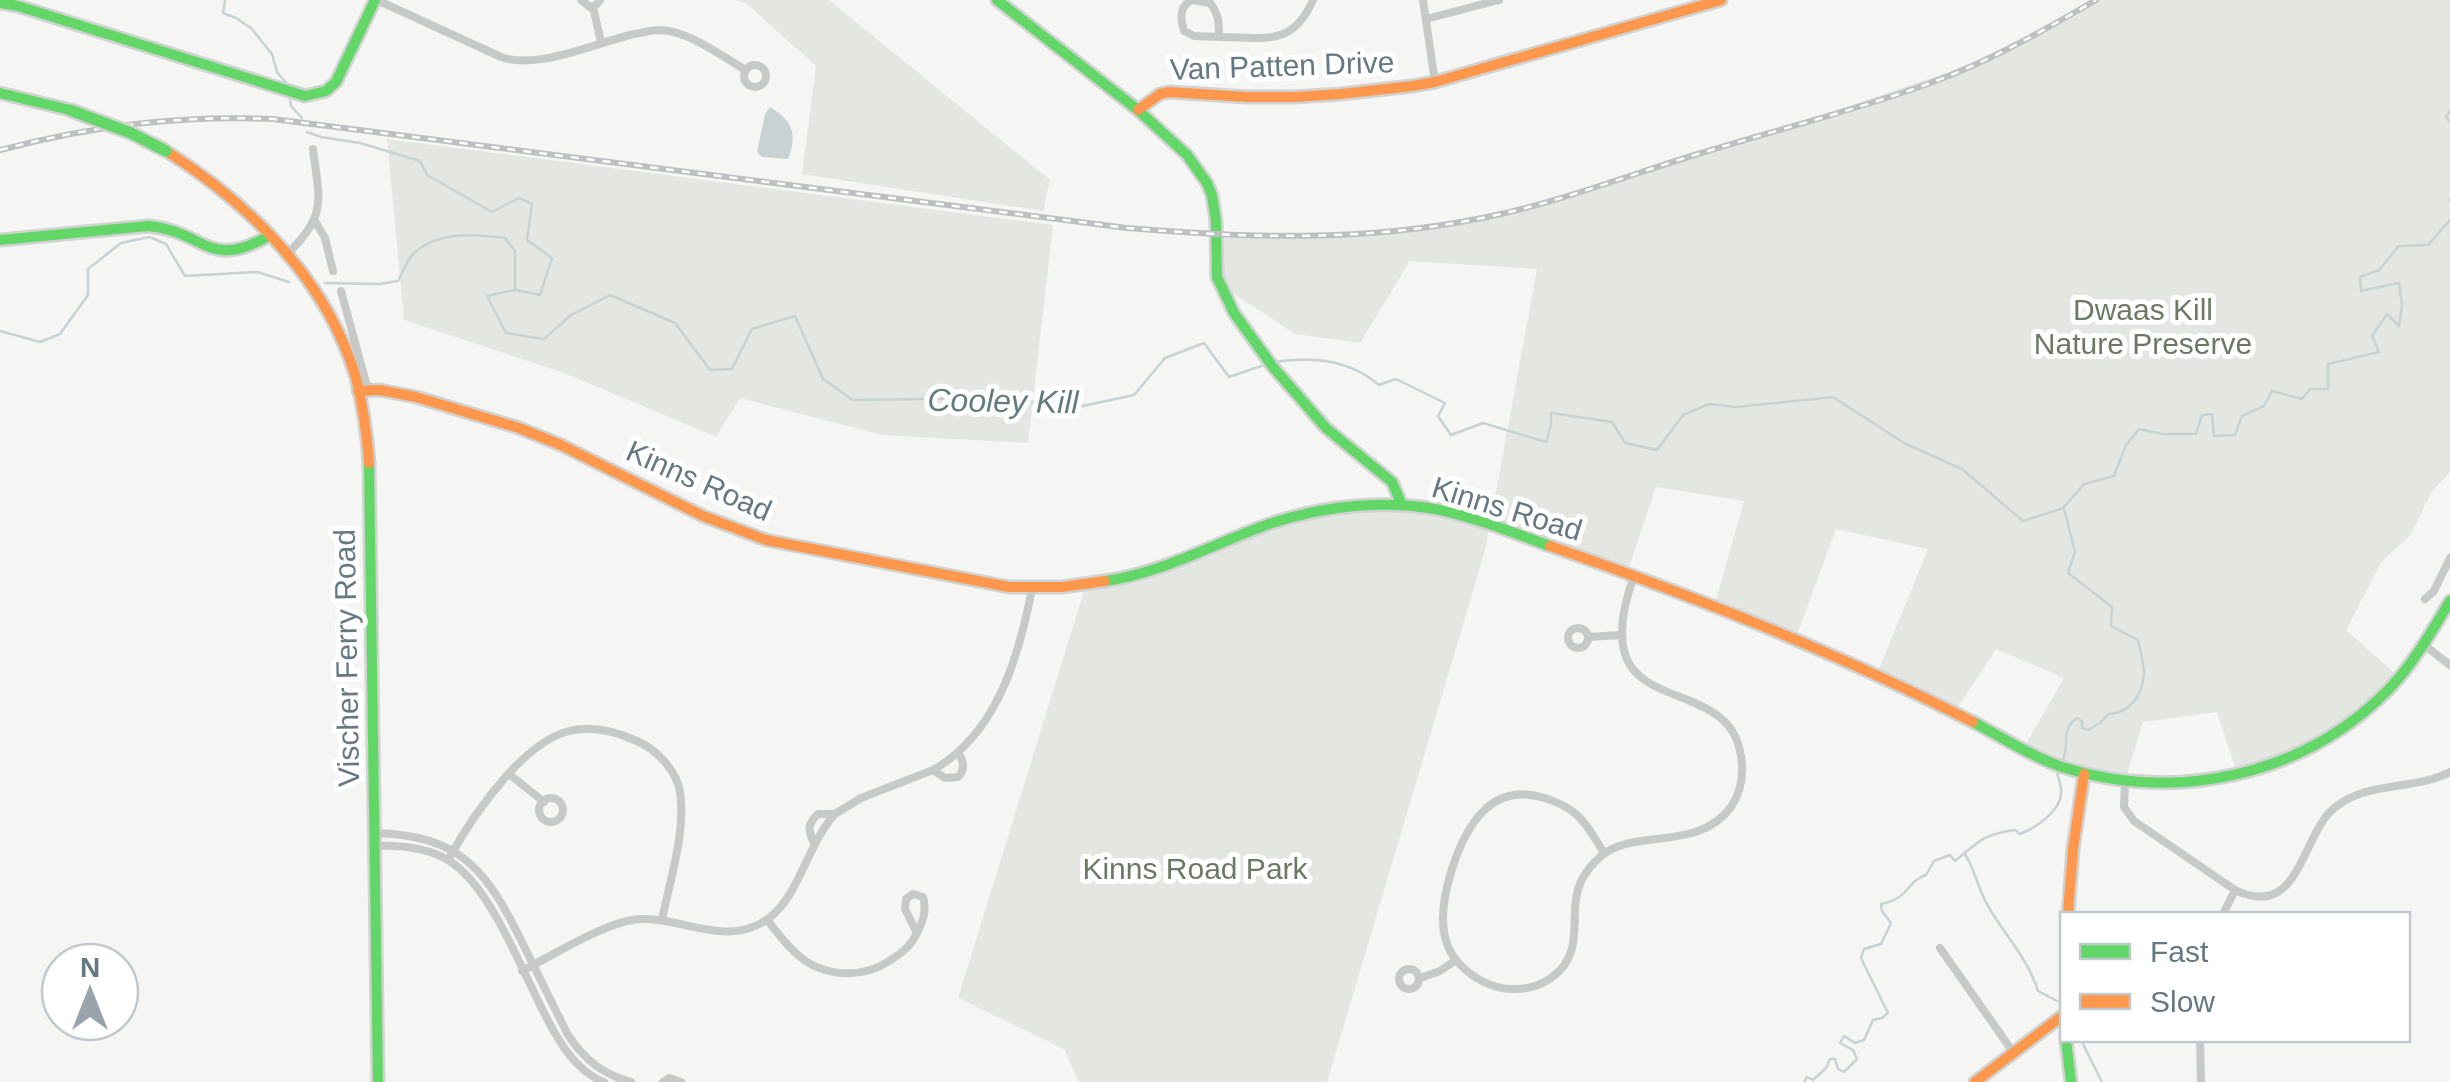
<svg xmlns="http://www.w3.org/2000/svg" width="2450" height="1082" font-family="Arial,sans-serif">
<style>
.green{fill:#e4e7e1}
.water{fill:#c8d2d3}
.lines{fill:none;stroke-linecap:round;stroke-linejoin:round}
.stream{stroke:#c8d2d3;stroke-width:2.5}
.fast-casing{stroke:#d1d3d3;stroke-width:15}
.slow-casing{stroke:#d1d3d3;stroke-width:15}
.street{stroke:#c7c9c9;stroke-width:8}
.fast{stroke:#63d668;stroke-width:10}
.slow{stroke:#ff974d;stroke-width:10}
.rail-casing{stroke:#bdbfc0;stroke-width:6}
.rail{stroke:#fff;stroke-width:2.5;stroke-dasharray:8;stroke-linecap:butt}
.fast-bridge-casing{stroke:#d1d2d2;stroke-width:16;stroke-linecap:butt}
.fast-bridge{stroke:#63d668;stroke-width:11}
.labels{text-anchor:middle;stroke-width:10;stroke-linejoin:round;paint-order:stroke}
.street-label{font-size:30px;fill:#667982;stroke:#fff}
.park-label{font-size:30px;fill:#6c7a65;stroke:#fff}
.water-label{font-size:32px;font-style:italic;fill:#627b7f;stroke:#fff}
</style>
<rect width="100%" height="100%" fill="#f5f5f4"/>
<!-- green -->
<g class="green">
<polygon points="735,0 829,0 1050,180 1043,211 802,174 816,66 747,4"/>
<polygon points="2095,0 2450,0 2450,472 2431,493 2410,536 2382,561 2346,630 2399,677 2345,728 2238,776 2217,712 2143,722 2125,781 2072,770 2023,749 2064,678 1996,649 1954,713 1877,674 1928,549 1836,529 1795,640 1714,607 1744,501 1656,487 1627,573 1490,525 1537,269 1410,261 1360,343 1295,334 1219,284 1216,236 1315,236 1440,225 1507,212 1770,133 1993,57"/>
<polygon points="387,139 1053,225 1028,443 882,435 740,398 716,437 567,374 404,320"/>
<polygon points="1381,507 1442,514 1489,529 1484,554 1327,1082 1079,1082 1064,1049 958,998 1084,591 1111,587 1183,564 1245,537 1304,517"/>
</g>
<!-- water -->
<path class="water" d="M770,107c22,13 28,27 18,52l-26,-2 -5,-5 8,-38z"/>
<g class="lines">
<!-- stream -->
<g class="stream">
<polyline points="225,0 223,13 236,18 251,28 272,54 277,72 287,84"/>
<polyline points="290,100 291,106 302,118"/>
<polyline points="2450,111 2446,117 2450,122"/>
<polyline points="307,132 321,137 360,143 420,161 427,175 492,212 519,198 532,204 527,240 552,258 540,295 515,290 487,296 506,333 544,339 571,315 610,295 675,323 710,370 732,369 752,329 795,316 823,379 853,400 991,398 1078,407 1134,395 1165,358 1204,343 1229,377 1267,364"/>
<polyline points="2450,199 2450,201"/>
<path d="M325,283l55,1 18,-3c5,-9 9,-21 16,-28 25,-22 60,-19 91,-15l10,13v39"/>
<polyline points="0,331 40,342 60,334 88,295 88,269 121,243 149,237 166,244 185,276 257,272 289,282"/>
<path d="M1274,362c37,-6 76,-2 105,23l17,-6 49,24 -7,13 13,19 32,-12 63,19 5,-17v-12l61,9 13,21 32,7 26,-35 26,-11 27,3 97,-10 71,46 58,26 61,52 40,-13 21,-24 30,-8 12,-31 13,-16 23,5h34l6,-19 10,-1 2,22 21,-1 7,-19 22,-10 8,-15 30,8 8,-10h18v-25l51,-12 -7,-16 15,-22 12,12 3,-20 -3,-23 -38,8 -1,-14 19,-7 20,-24 29,-1 22,-25"/>
<path d="M2062,762c9,-17 -3,-31 15,-44l5,3v7l6,2 12,-7 9,-9c21,-1 34,-19 35,-41 0,-10 -4,-23 -6,-33l-27,-14 1,-19 -44,-34 7,-21 -11,-43"/>
<path d="M1965,854c10,16 13,35 23,52 16,28 41,54 50,85l19,10"/>
<polyline points="2081,1040 2102,1082"/>
<path d="M1804,1082l3,-5 6,3 13,-12 4,-9h5l3,10 6,3 13,-13 -4,-9 -13,-7 4,-7 11,7 9,-3 9,-20 9,-2 6,-5 -27,-55 3,-9 17,-5 10,-21 -9,-12 -1,-7c30,-6 24,-22 45,-29l8,-14 16,-6 5,6c25,-20 26,-26 60,-31l5,4c17,-7 43,-24 41,-44 0,-6 -3,-12 -4,-18l1,-3"/>
</g>
<!-- fast casing -->
<g class="fast-casing">
<g id="fast">
<polyline points="997,0 1138,110 1187,155 1207,183 1212,195 1216,221 1217,277 1234,313 1273,367 1326,428 1392,482 1402,505"/>
<polyline points="0,3 18,6 305,96 326,91 336,82 375,0"/>
<polyline points="0,93 70,110"/>
<path d="M0,240l148,-14c58,5 60,46 122,9"/>
<polyline points="369,463 378,1082"/>
<path d="M1105,581c58,-8 112,-39 167,-58 52,-17 113,-24 168,-13 37,8 74,23 110,36"/>
<path d="M1973,722c29,15 59,35 89,45 115,36 242,9 327,-78 24,-25 43,-58 61,-88"/>
<polyline points="2066,1040 2071,1082"/>
</g>
</g>
<!-- slow casing -->
<g class="slow-casing">
<g id="slow">
<polyline points="1138,110 1160,94 1169,92 1247,97 1294,97 1341,94 1412,86 1435,82 1721,0"/>
<path d="M166,151c84,53 161,129 190,227 7,28 11,56 13,85"/>
<polyline points="358,391 380,390 416,397 519,428 561,445 703,516 766,540 1009,587 1062,587 1105,581"/>
<path d="M1550,546c144,50 287,106 423,176"/>
<polyline points="2068,914 2073,849 2084,774"/>
<polyline points="1975,1082 2062,1016"/>
</g>
</g>
<!-- street -->
<g class="street">
<path d="M377,0l124,57c36,13 92,-13 129,-22 10,-2 21,-5 31,-5 30,2 60,26 85,40"/>
<polyline points="581,0 590,7 596,5 600,0"/>
<path d="M1193,0l17,3c9,11 9,20 9,34l-25,-1 -10,-5c-4,-13 -5,-26 9,-31z"/>
<polyline points="1423,0 1435,82"/>
<polyline points="593,7 601,42"/>
<polyline points="1426,19 1499,0"/>
<path d="M1219,37c45,0 73,11 94,-37"/>
<circle cx="755" cy="76" r="11"/>
<polyline points="315,221 325,238 333,271"/>
<path d="M288,253c40,-38 31,-54 25,-104"/>
<polyline points="341,291 368,390"/>
<polyline points="2425,599 2434,591 2450,558"/>
<circle cx="1578" cy="638" r="10"/>
<polyline points="1588,637 1621,635"/>
<polyline points="2424,645 2450,665"/>
<path d="M933,770c64,-36 86,-114 99,-181"/>
<polyline points="509,774 544,802"/>
<path d="M2125,781l-1,26 10,14 101,69c61,29 65,-43 93,-76 32,-35 84,-22 122,-42"/>
<circle cx="551" cy="810" r="12"/>
<path d="M374,833c88,2 113,38 149,111 15,31 30,61 45,91 17,25 34,39 63,47"/>
<path d="M814,843c-6,-12 -7,-19 4,-29h17l26,-16 72,-28 12,8 13,-1c7,-7 6,-15 1,-23"/>
<path d="M374,846c25,-1 52,1 74,14 47,28 79,127 108,175 11,19 27,39 48,47"/>
<path d="M1604,853c-8,-12 -15,-27 -26,-37 -9,-9 -21,-14 -33,-18 -55,-17 -80,29 -94,74 -8,27 -15,63 5,88 14,17 37,30 59,29 13,0 25,-3 36,-11 37,-26 15,-63 30,-97 5,-9 11,-17 19,-24 34,-30 97,-4 131,-50 10,-15 13,-33 10,-51 -13,-91 -162,-26 -107,-180"/>
<path d="M448,860c18,-33 36,-59 61,-87 40,-43 72,-57 128,-32 19,8 40,30 43,51 6,41 -10,87 -18,128"/>
<path d="M913,894l10,3c4,14 0,24 -6,36l-12,-24 1,-10z"/>
<polyline points="2223,914 2235,890"/>
<path d="M767,920c10,12 20,26 32,36 25,21 63,23 90,5 13,-8 22,-15 28,-28"/>
<polyline points="1940,948 2013,1052"/>
<circle cx="1409" cy="979" r="10"/>
<path d="M522,971c29,-15 75,-43 105,-50 48,-11 97,31 142,-3 30,-22 39,-75 66,-104"/>
<polyline points="1420,978 1440,971 1456,960"/>
<polyline points="2200,1040 2201,1082"/>
<polyline points="663,1082 669,1078 681,1082"/>
</g>
<!-- fast -->
<use href="#fast" class="fast"/>
<!-- slow -->
<use href="#slow" class="slow"/>
<!-- rail casing -->
<g class="rail-casing">
<path id="rail" d="M0,150c92,-24 178,-35 273,-31l854,109c119,10 238,14 355,-10 77,-15 151,-45 226,-67 75,-23 152,-42 225,-69 57,-21 110,-51 163,-82"/>
</g>
<!-- rail -->
<use href="#rail" class="rail"/>
<!-- fast-bridge casing -->
<g class="fast-bridge-casing">
<polyline id="fast-bridge" points="70,110 131,133 166,151"/>
</g>
<!-- fast-bridge -->
<use href="#fast-bridge" class="fast-bridge"/>
</g>
<g class="labels">
<!-- street labels -->
<g class="street-label">
<text transform="translate(1282 66) rotate(-2)" y="10">Van Patten Drive</text>
<text transform="translate(699 481) rotate(24)" y="10">Kinns Road</text>
<text transform="translate(1507 509) rotate(17)" y="10">Kinns Road</text>
<text transform="translate(347 658) rotate(-91)" y="10">Vischer Ferry Road</text>
</g>
<!-- park labels -->
<g class="park-label">
<text x="2143" y="320">Dwaas Kill<tspan x="2143" dy="34">Nature Preserve</tspan></text>
<text x="1195" y="879">Kinns Road Park</text>
</g>
<!-- water labels -->
<g class="water-label">
<text transform="translate(1003 401) rotate(1)" y="11">Cooley Kill</text>
</g>
</g>
<!-- legend -->
<rect x="2060" y="912" width="350" height="130" fill="#ffffff" stroke="#c2c9cd" stroke-width="2.5"/>
<rect x="2080" y="944" width="50" height="15" fill="#63d668" stroke="#c2c9cd" stroke-width="2.5"/>
<text x="2150" y="962" font-size="30" fill="#667982">Fast</text>
<rect x="2080" y="994" width="50" height="15" fill="#ff974d" stroke="#c2c9cd" stroke-width="2.5"/>
<text x="2150" y="1012" font-size="30" fill="#667982">Slow</text>
<!-- north arrow -->
<g transform="translate(90 992)"><circle r="48" fill="#ffffff" stroke="#c2c9cd" stroke-width="2.5"/>
<path d="M0-8L18 38L0 25L-18 38Z" fill="#98a4aa"/>
<text y="-15" font-size="28" font-weight="bold" text-anchor="middle" fill="#667982">N</text>
</g>
</svg>
